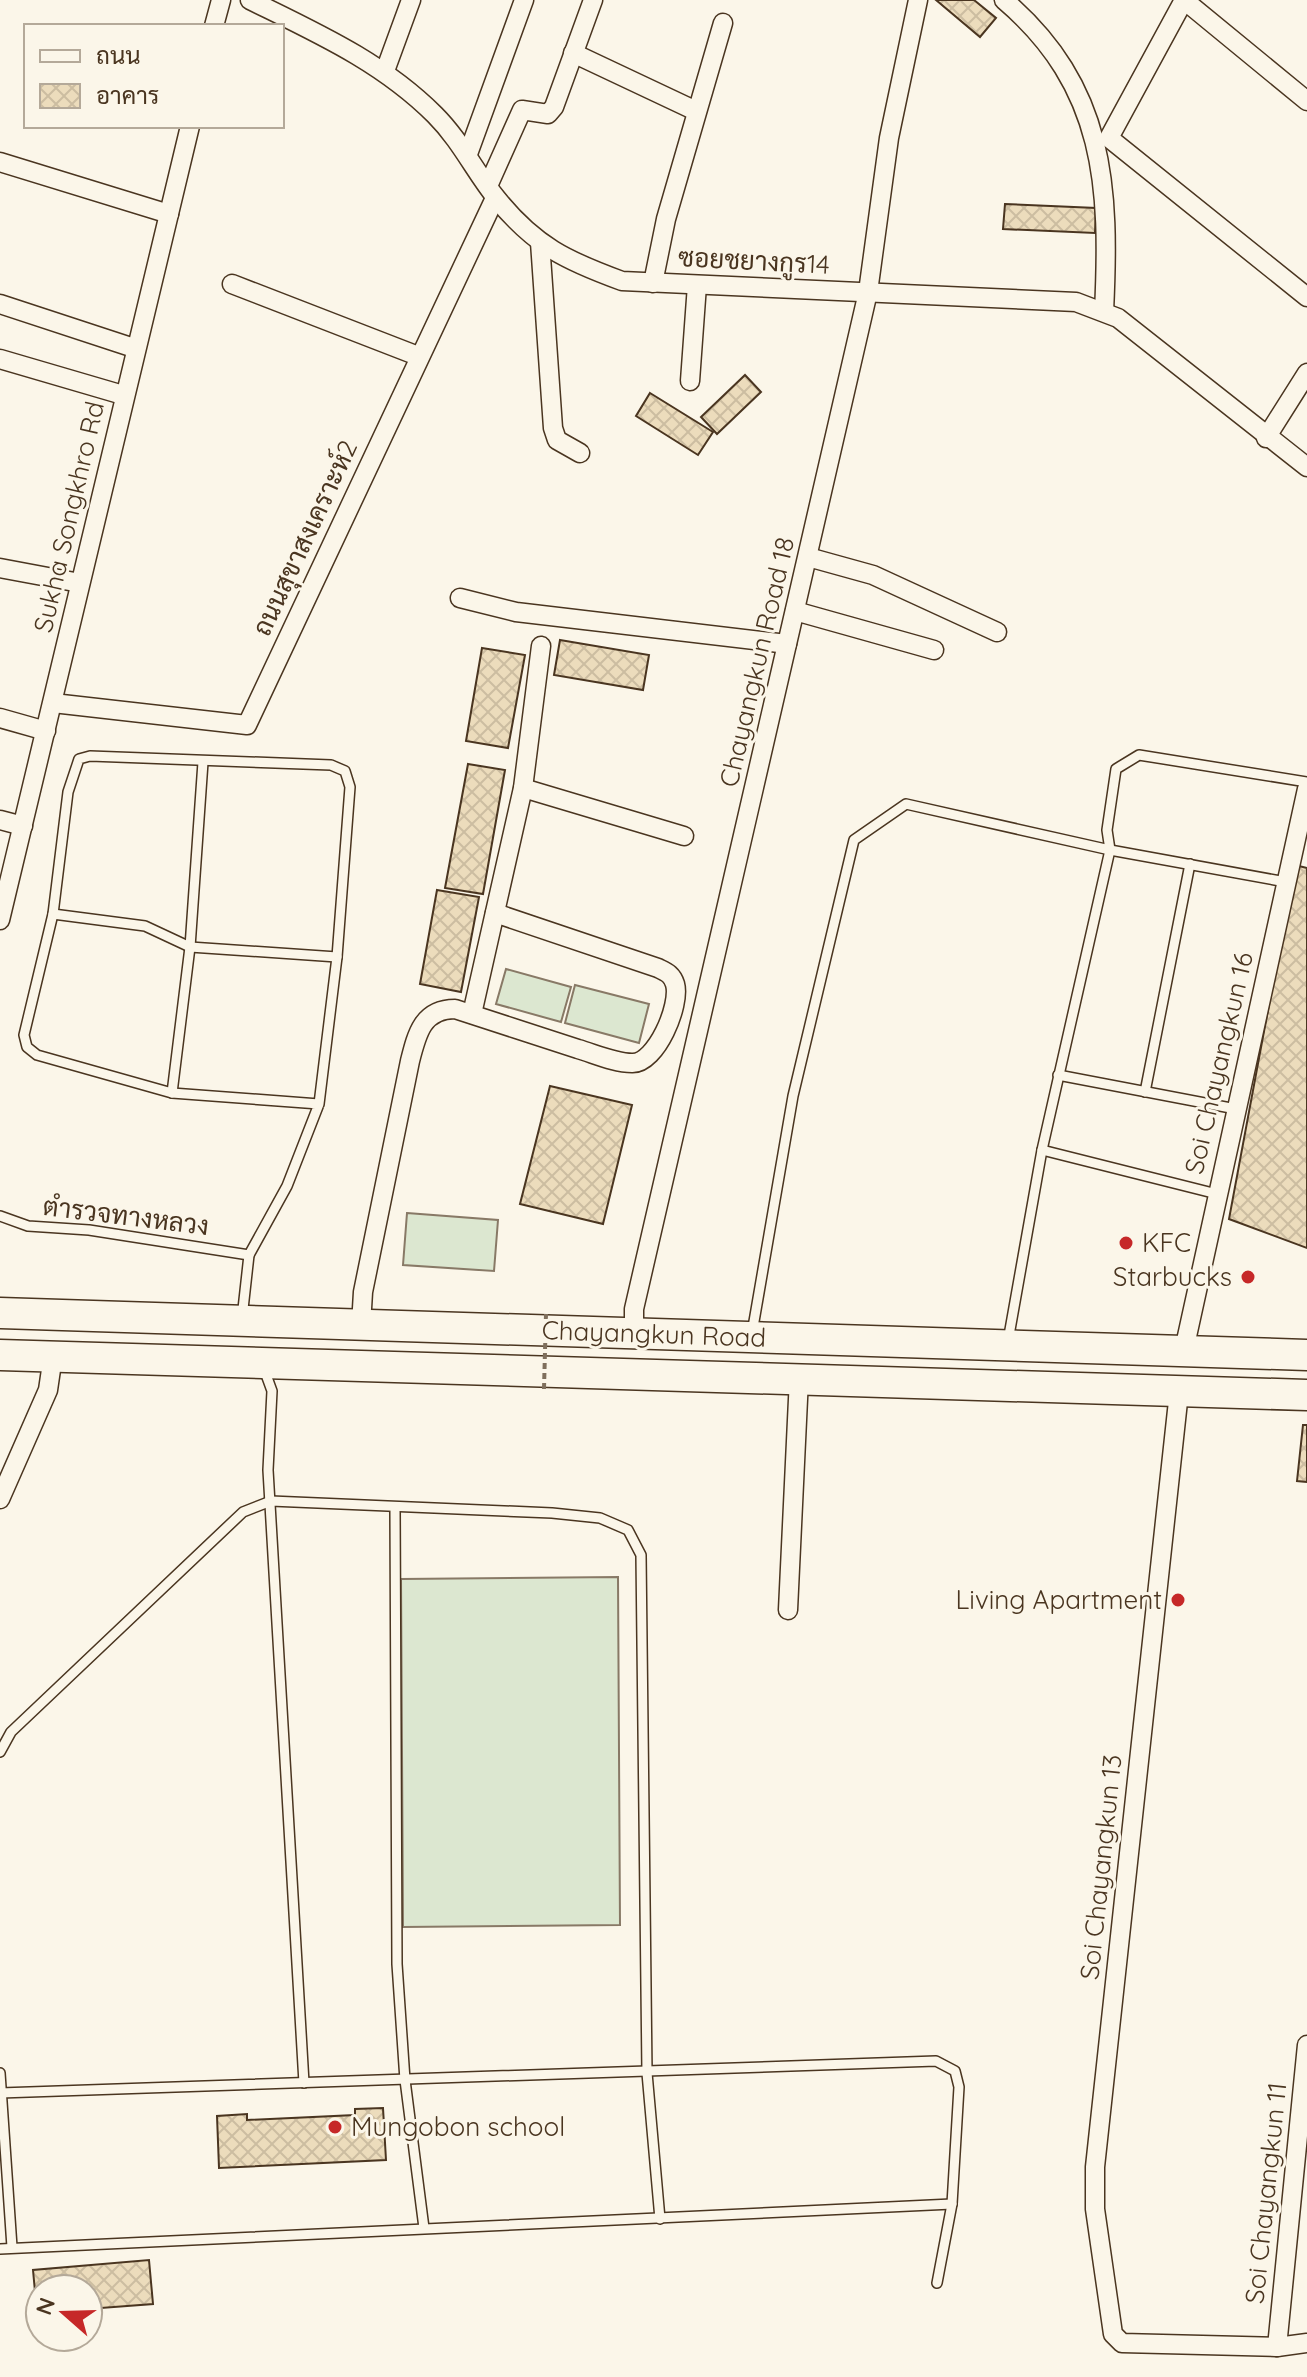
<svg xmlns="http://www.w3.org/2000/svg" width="1307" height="2377" font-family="Quicksand,Sarabun,sans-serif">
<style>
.grass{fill:#dce7d0;stroke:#887966;stroke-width:2}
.building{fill:url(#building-cross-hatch);stroke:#4a3520;stroke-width:2}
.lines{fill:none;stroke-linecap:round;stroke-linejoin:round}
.service-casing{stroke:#4a3520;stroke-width:12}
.minor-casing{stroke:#4a3520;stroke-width:21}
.primary-casing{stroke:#4a3520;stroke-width:33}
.service{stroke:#fbf6e9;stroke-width:9}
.minor{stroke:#fbf6e9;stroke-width:18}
.primary{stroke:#fbf6e9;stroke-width:30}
.path-bridge{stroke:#7f6f5c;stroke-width:4;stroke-dasharray:6 4;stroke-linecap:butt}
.poi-dot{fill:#c62828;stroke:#fbf6e9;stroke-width:3}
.labels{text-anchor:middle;stroke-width:6;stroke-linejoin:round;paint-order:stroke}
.street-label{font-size:26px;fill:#4a3520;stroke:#fbf6e9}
.poi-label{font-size:26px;fill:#4a3520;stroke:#fbf6e9;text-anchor:start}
</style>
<defs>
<pattern id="building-cross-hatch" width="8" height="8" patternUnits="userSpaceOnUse" patternTransform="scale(2)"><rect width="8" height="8" fill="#ecdcbc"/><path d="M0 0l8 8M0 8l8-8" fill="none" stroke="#ccbda1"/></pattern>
</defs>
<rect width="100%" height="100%" fill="#fbf6e9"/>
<!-- grass -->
<g class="grass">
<polygon points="506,969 571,987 561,1022 496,1004"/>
<polygon points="575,985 649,1004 639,1043 565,1023"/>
<polygon points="407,1213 498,1220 494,1271 403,1265"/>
<polygon points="618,1577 620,1925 403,1927 401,1579"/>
</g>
<!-- building -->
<g class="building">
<polygon points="936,0 974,0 996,18 980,37"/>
<polygon points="1005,204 1096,208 1095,233 1003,229"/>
<polygon points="745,375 761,392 717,434 701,417"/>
<polygon points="650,393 713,432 698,455 636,416"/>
<polygon points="560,640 649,655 643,690 554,675"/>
<polygon points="482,648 525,655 508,748 466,741"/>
<polygon points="468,764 505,770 483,894 445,888"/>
<polygon points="1295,865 1307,868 1307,1248 1229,1219"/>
<polygon points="437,890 479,897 461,992 420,984"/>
<polygon points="550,1086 632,1105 603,1224 520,1204"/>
<polygon points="1303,1425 1307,1425 1307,1482 1297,1481"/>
<polygon points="383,2108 386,2160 219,2168 217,2116 247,2114 247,2120 355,2115 355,2109"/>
<polygon points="149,2260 153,2304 88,2309 88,2289 40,2289 40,2313 37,2313 33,2270"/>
</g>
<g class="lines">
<!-- service casing -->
<g class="service-casing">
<g id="service">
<polyline points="53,914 145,926 190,947 337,957"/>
<polyline points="1058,1075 1236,1109"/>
<polyline points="1145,1092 1190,864"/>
<polyline points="172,1093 190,947 203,762"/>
<polyline points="1042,1150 1217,1194"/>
<polyline points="0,1216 28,1226 89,1230 249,1255"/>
<polyline points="242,1318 249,1255 287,1186 319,1104 337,957 350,787 345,771 331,765 90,756 79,759 68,792 53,914 24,1035 27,1047 37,1055 172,1093 319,1104"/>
<polyline points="752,1333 793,1096 854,840 906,804 1110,850 1286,882"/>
<polyline points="1008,1341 1042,1150 1110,850 1107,830 1116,769 1139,755 1307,782"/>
<polyline points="264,1369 272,1391 268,1470 304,2083"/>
<polyline points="395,1507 397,1964 405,2080 424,2228"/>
<polyline points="0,1752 11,1732 243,1512 271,1501 552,1513 600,1518 628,1530 641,1555 647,2073 660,2219"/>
<polyline points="0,2073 12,2247"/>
<polyline points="0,2093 936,2061 955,2071 959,2087 952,2204 937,2283"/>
<polyline points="0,2249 952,2204"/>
</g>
</g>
<!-- minor casing -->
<g class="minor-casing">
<g id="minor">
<path d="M250,0c67,33 132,62 185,115 26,26 40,57 62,84 38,47 70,62 125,82l454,21 42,16 189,149"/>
<path d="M1004,0c102,87 106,187 100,312"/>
<polyline points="1184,0 1109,138 1307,297"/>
<polyline points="1184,0 1307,101"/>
<polyline points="214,26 221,0"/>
<polyline points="573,53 696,111"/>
<polyline points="385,71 411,0"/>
<polyline points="468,154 524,0"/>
<polyline points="0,162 169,214"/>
<polyline points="488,186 522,110 548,114 554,107 593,0"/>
<polyline points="540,242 553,428 557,440 580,453"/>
<polyline points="653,283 666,219 723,23"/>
<polyline points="232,284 418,356"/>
<polyline points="0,304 134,348"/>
<polyline points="0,359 123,395"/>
<polyline points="690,381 697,285"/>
<polyline points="1266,438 1307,373"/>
<polyline points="808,557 873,575 997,632"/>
<polyline points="0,568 80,583"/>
<polyline points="460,598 516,612 787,644"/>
<polyline points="795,611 934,650"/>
<polyline points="53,703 247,725 495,198"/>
<polyline points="0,718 46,731"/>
<polyline points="523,788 684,836"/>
<polyline points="0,820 23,826"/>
<polyline points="0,920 190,126"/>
<polyline points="472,1014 523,788 541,646"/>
<path d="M361,1325l2,-33 47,-231c7,-28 13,-52 45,-52 41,13 82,27 123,40 17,5 37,14 54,14 24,1 49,-58 43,-79 -3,-10 -9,-12 -17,-16l-163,-55"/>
<polyline points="634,1333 634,1309 868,292 889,138 918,0"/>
<polyline points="1184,1350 1307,789"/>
<polyline points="1179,1392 1095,2167 1095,2209 1113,2334 1122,2343 1277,2347 1307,2343"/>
<polyline points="0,1499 48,1390 53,1356"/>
<polyline points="788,1610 799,1378"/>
<polyline points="1277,2347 1307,2045"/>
</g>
</g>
<!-- primary casing -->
<g class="primary-casing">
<g id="primary">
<polyline points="0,1313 1307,1355"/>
<polyline points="0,1355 1307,1395"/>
</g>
</g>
<!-- service -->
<use href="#service" class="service"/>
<!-- minor -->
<use href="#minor" class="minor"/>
<!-- primary -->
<use href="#primary" class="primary"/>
<!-- path-bridge -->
<polyline class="path-bridge" points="544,1389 546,1314"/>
</g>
<!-- markers -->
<g class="poi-dot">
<circle cx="1126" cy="1243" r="8"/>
<circle cx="1248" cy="1277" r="8"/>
<circle cx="1178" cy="1600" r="8"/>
<circle cx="335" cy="2127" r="8"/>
</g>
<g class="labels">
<!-- street labels -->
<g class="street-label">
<text transform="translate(754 261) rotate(3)" y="9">ซอยชยางกูร14</text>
<text transform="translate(69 517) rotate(-77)" y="9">Sukha Songkhro Rd</text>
<text transform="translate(305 538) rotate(-65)" y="9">ถนนสุขาสงเคราะห์2</text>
<text transform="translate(757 662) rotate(-77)" y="9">Chayangkun Road 18</text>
<text transform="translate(1219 1063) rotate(-77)" y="9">Soi Chayangkun 16</text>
<text transform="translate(126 1216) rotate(7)" y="9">ตำรวจทางหลวง</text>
<text transform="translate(654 1334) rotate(2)" y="9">Chayangkun Road</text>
<text transform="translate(1101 1867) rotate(-84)" y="9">Soi Chayangkun 13</text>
<text transform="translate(1266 2193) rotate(-84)" y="9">Soi Chayangkun 11</text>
</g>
<!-- poi labels -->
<g class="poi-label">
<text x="1142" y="1252">KFC</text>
<text x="1232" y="1286" text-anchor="end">Starbucks</text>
<text x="1162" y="1609" text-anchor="end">Living Apartment</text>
<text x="351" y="2136">Mungobon school</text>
</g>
</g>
<!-- legend -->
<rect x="24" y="24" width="260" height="104" fill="#fbf6e9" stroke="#b4a999" stroke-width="2"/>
<rect x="40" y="50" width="40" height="12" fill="#fbf6e9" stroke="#b4a999" stroke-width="2"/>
<text x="96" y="64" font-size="24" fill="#4a3520">ถนน</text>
<rect x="40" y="84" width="40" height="24" fill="url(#building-cross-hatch)" stroke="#b4a999" stroke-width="2"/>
<text x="96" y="104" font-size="24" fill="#4a3520">อาคาร</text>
<!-- north arrow -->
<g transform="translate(64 2313) rotate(290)"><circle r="38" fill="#fbf6e9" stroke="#b4a999" stroke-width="2"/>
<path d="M0-6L14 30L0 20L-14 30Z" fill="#c62828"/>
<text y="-12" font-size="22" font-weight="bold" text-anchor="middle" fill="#4a3520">N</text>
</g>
</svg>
